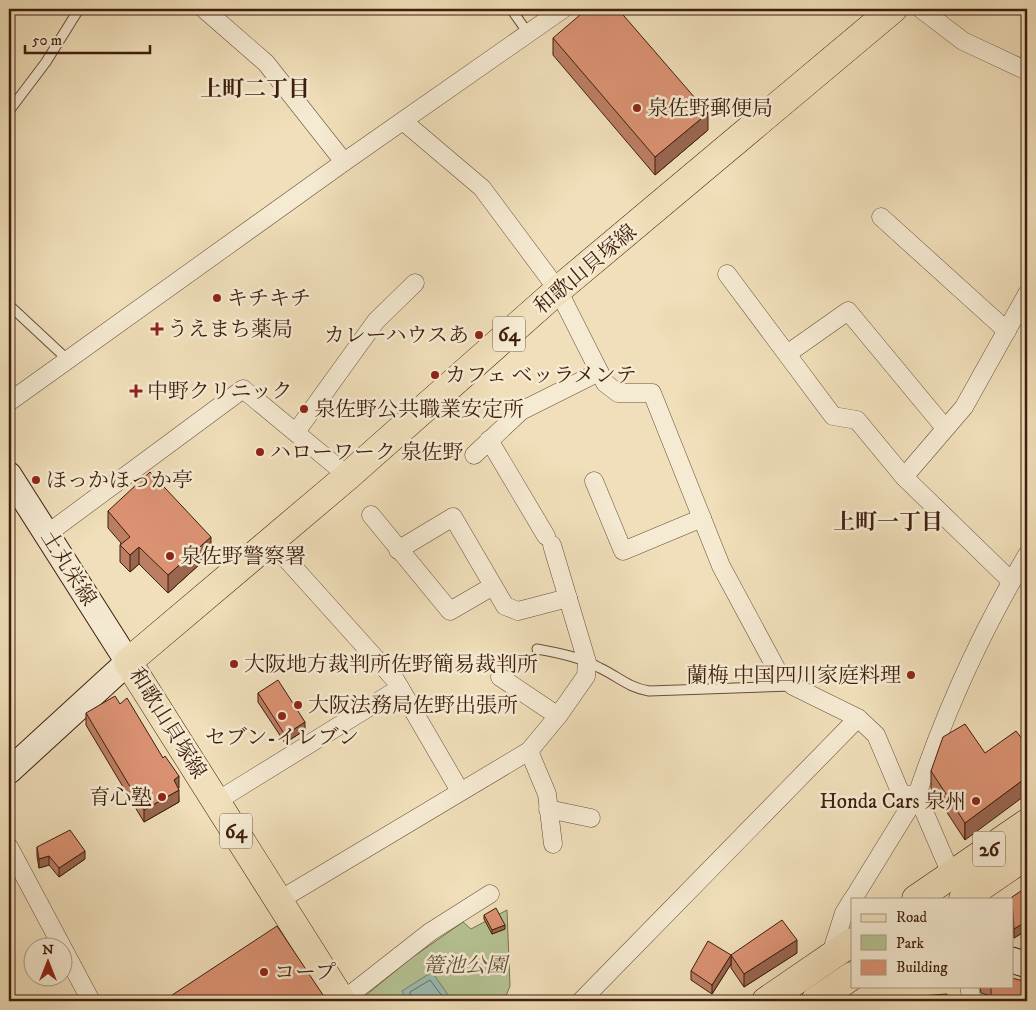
<svg xmlns="http://www.w3.org/2000/svg" width="1036" height="1010" font-family="'IM FELL DW Pica','Noto Serif JP',serif">
<style>
.green{fill:#b5c293;stroke:#7a7050}
.water{fill:#9abcb2;stroke:#757d70}
.lines{fill:none;stroke-linecap:round;stroke-linejoin:round}
.shore{stroke:#6c6d60;stroke-width:1}
.lane-casing{stroke:#6a4e38;stroke-width:11}
.street-casing{stroke:#6a4e38;stroke-width:19}
.secondary-casing{stroke:#3e1e0d;stroke-width:27}
.primary-casing{stroke:#3e1e0d;stroke-width:29}
.highway-casing{stroke:#3e1e0d;stroke-width:29}
.lane{stroke:#f5ead2;stroke-width:9}
.street{stroke:#f5ead2;stroke-width:18}
.secondary{stroke:#f5ead2;stroke-width:25}
.primary{stroke:#f0dfba;stroke-width:28}
.highway{stroke:#f0dfba;stroke-width:28}
.wall{fill:#bc7e63;stroke:#3e1e0d}
.shaded-wall{fill:#996650;stroke:#3e1e0d}
.building{fill:#db9273;stroke:#3e1e0d}
.poi-dot{fill:#8f2418;stroke:#f5ead2;stroke-width:2}
.labels{text-anchor:middle;stroke-width:5;stroke-linejoin:round;paint-order:stroke}
.shield{fill:#f5ead2;stroke:#755b48;stroke-width:1}
.shield-label{font-size:20px;font-weight:bold;fill:#3e1e0d}
.poi-label{font-size:21px;fill:#3e1e0d;stroke:#f5ead2;text-anchor:start}
.street-label{font-size:21px;fill:#3e1e0d;stroke:#f5ead2}
.park-label{font-size:21px;font-style:italic;fill:#624f35;stroke:#f5ead2}
.neighbourhood-label{font-size:22px;font-weight:bold;fill:#3e1e0d;stroke:#f5ead2}
</style>
<rect width="100%" height="100%" fill="#f0dfba"/>
<filter id="stains"><feTurbulence type="fractalNoise" baseFrequency=".004" numOctaves="4"/><feColorMatrix values="0 0 0 0 .2 0 0 0 0 .09 0 0 0 0 .02 0 0 0 .5 -.17"/></filter>
<radialGradient id="worn" r=".72"><stop offset=".6" stop-color="#630" stop-opacity="0"/><stop offset="1" stop-color="#630" stop-opacity=".3"/></radialGradient>
<!-- green -->
<polygon class="green" points="507,910 510,986 504,1001 369,1001 365,996 410,959 463,922 471,929"/>
<!-- water -->
<polygon class="water" points="432,972 451,999 407,1001 402,991"/>
<g class="lines">
<!-- shore -->
<polyline class="shore" points="411,1001 410,992 430,980 446,1001"/>
<!-- lane casing -->
<g class="lane-casing">
<g id="lane">
<polyline points="511,9 528,33"/>
<polyline points="9,111 46,62 79,9"/>
<polyline points="9,305 68,360"/>
<path d="M537,649c22,4 43,8 63,19 19,9 27,19 49,23l143,-5"/>
</g>
</g>
<!-- street casing -->
<g class="street-casing">
<g id="street">
<polyline points="204,9 266,63 344,162"/>
<polyline points="921,9 963,41 1027,71"/>
<polyline points="403,121 482,188 558,290 605,383 618,393 652,393 721,566 777,670 793,686 858,718 876,735 901,794 917,795 853,899"/>
<polyline points="881,217 1007,331"/>
<polyline points="727,274 833,416 857,420 904,477 1011,581"/>
<polyline points="787,354 848,311 945,428"/>
<polyline points="9,402 344,162 563,9"/>
<polyline points="296,432 376,321 415,283"/>
<polyline points="489,440 546,536"/>
<polyline points="474,455 521,411 599,372"/>
<polyline points="904,477 964,407 1027,294"/>
<polyline points="594,481 623,551 702,518"/>
<polyline points="371,515 450,611 493,586"/>
<polyline points="47,534 243,389 348,476"/>
<polyline points="271,542 396,681 460,791"/>
<polyline points="552,545 587,662 586,676 558,716"/>
<polyline points="398,550 453,517 505,606 518,611 568,598"/>
<polyline points="529,751 547,794 553,844"/>
<polyline points="217,801 400,688"/>
<polyline points="548,809 591,818"/>
<polyline points="9,847 91,1001"/>
<path d="M951,874l-34,-79c28,-83 65,-165 110,-240"/>
<polyline points="278,901 529,751 558,716 500,677"/>
<polyline points="830,957 844,913 852,900"/>
<polyline points="969,986 972,1001"/>
<polyline points="342,1001 430,932 490,894"/>
<polyline points="581,1001 858,718"/>
</g>
</g>
<!-- secondary casing -->
<g class="secondary-casing">
<g id="secondary">
<polyline points="9,475 128,662 9,771"/>
<polyline points="1012,960 1027,965"/>
</g>
</g>
<!-- primary casing -->
<g class="primary-casing">
<polyline id="primary" points="342,1001 128,662 348,476 558,290 893,9"/>
</g>
<!-- highway casing -->
<g class="highway-casing">
<g id="highway">
<polyline points="916,899 1027,823"/>
<polyline points="963,899 1027,855"/>
<polyline points="766,1001 852,942"/>
<polyline points="815,1001 852,976"/>
</g>
</g>
<!-- lane -->
<use href="#lane" class="lane"/>
<!-- street -->
<use href="#street" class="street"/>
<!-- secondary -->
<use href="#secondary" class="secondary"/>
<!-- primary -->
<use href="#primary" class="primary"/>
<!-- highway -->
<use href="#highway" class="highway"/>
</g>
<!-- wall -->
<g class="wall">
<polygon points="553,38 708,130 655,175 553,55"/>
<polygon points="108,511 211,554 168,593 139,564 130,572 120,562 120,545 121,543 108,528"/>
<polygon points="258,693 305,730 285,743 258,702"/>
<polygon points="86,713 179,788 178,788 179,802 144,822 86,725"/>
<polygon points="965,724 965,840 931,788 931,771"/>
<polygon points="37,847 85,859 59,877 49,865 39,868 37,856"/>
<polygon points="1027,892 1027,930 1014,938 1012,913 1012,899 1023,895"/>
<polygon points="484,915 505,929 492,934 484,919"/>
<polygon points="797,953 744,987 731,968 731,955"/>
<polygon points="731,964 712,994 691,980 691,971"/>
<polygon points="980,986 1012,986 991,996 981,993"/>
</g>
<!-- shaded-wall -->
<g class="shaded-wall">
<polygon points="708,113 708,130 655,175 655,157"/>
<polygon points="211,537 211,554 168,593 168,575"/>
<polygon points="139,547 139,564 130,572 130,555"/>
<polygon points="305,722 305,730 285,743 285,735"/>
<polygon points="179,776 179,788 174,792 174,780"/>
<polygon points="1027,777 1027,794 965,840 965,823"/>
<polygon points="179,790 179,802 144,822 144,810"/>
<polygon points="85,851 85,859 59,877 59,868"/>
<polygon points="49,856 49,865 39,868 39,859"/>
<polygon points="1027,921 1027,930 1014,938 1014,929"/>
<polygon points="505,925 505,929 492,934 492,930"/>
<polygon points="797,940 797,953 744,987 744,974"/>
<polygon points="731,955 731,964 712,994 712,985"/>
</g>
<!-- building -->
<g class="building">
<polygon points="587,9 618,9 708,113 655,157 553,38"/>
<polygon points="150,472 211,537 168,575 139,547 130,555 120,545 130,537 108,511"/>
<polygon points="278,680 305,722 285,735 258,693"/>
<polygon points="115,696 120,704 127,698 163,758 165,756 179,776 174,780 179,790 144,810 86,713"/>
<polygon points="965,724 985,753 1016,731 1027,745 1027,777 965,823 931,771 943,737"/>
<polygon points="70,830 85,851 59,868 49,856 39,859 37,847"/>
<polygon points="1021,891 1023,895 1027,892 1027,921 1014,929 1012,897"/>
<polygon points="496,908 505,925 492,930 484,915"/>
<polygon points="782,920 797,940 744,974 731,955"/>
<polygon points="277,926 327,1001 163,1001"/>
<polygon points="708,941 731,955 712,985 691,971"/>
<polygon points="1012,978 1027,982 1027,1001 991,1001 991,988 986,986 1012,986"/>
<polygon points="947,994 948,1001 882,1001 881,999"/>
</g>
<!-- markers -->
<g class="poi-dot">
<circle cx="637" cy="108" r="5"/>
<circle cx="217" cy="298" r="5"/>
<path d="M154.5 321.5h5v5h5v5h-5v5h-5v-5h-5v-5h5z"/>
<circle cx="479" cy="335" r="5"/>
<circle cx="435" cy="375" r="5"/>
<path d="M133.5 383.5h5v5h5v5h-5v5h-5v-5h-5v-5h5z"/>
<circle cx="304" cy="409" r="5"/>
<circle cx="260" cy="452" r="5"/>
<circle cx="36" cy="480" r="5"/>
<circle cx="170" cy="556" r="5"/>
<circle cx="234" cy="664" r="5"/>
<circle cx="911" cy="675" r="5"/>
<circle cx="298" cy="705" r="5"/>
<circle cx="282" cy="716" r="5"/>
<circle cx="162" cy="797" r="5"/>
<circle cx="976" cy="801" r="5"/>
<circle cx="264" cy="972" r="5"/>
</g>
<g class="labels">
<!-- shield labels -->
<g class="shield">
<rect x="493" y="316.5" width="32" height="35" rx="4"/>
<rect x="220" y="813.5" width="32" height="35" rx="4"/>
<rect x="973" y="831.5" width="32" height="35" rx="4"/>
</g>
<g class="shield-label">
<text x="509" y="341">64</text>
<text x="236" y="838">64</text>
<text x="989" y="856">26</text>
</g>
<!-- poi labels -->
<g class="poi-label">
<text x="647" y="115">泉佐野郵便局</text>
<text x="227" y="305">キチキチ</text>
<text x="167" y="336">うえまち薬局</text>
<text x="469" y="342" text-anchor="end">カレーハウスあ</text>
<text x="445" y="382">カフェ ベッラメンテ</text>
<text x="147" y="398">中野クリニック</text>
<text x="314" y="416">泉佐野公共職業安定所</text>
<text x="270" y="459">ハローワーク 泉佐野</text>
<text x="46" y="487">ほっかほっか亭</text>
<text x="180" y="563">泉佐野警察署</text>
<text x="244" y="671">大阪地方裁判所佐野簡易裁判所</text>
<text x="901" y="682" text-anchor="end">蘭梅 中国四川家庭料理</text>
<text x="308" y="712">大阪法務局佐野出張所</text>
<text x="282" y="744" text-anchor="middle">セブン-イレブン</text>
<text x="152" y="804" text-anchor="end">育心塾</text>
<text x="966" y="808" text-anchor="end">Honda Cars 泉州</text>
<text x="274" y="979">コープ</text>
</g>
<!-- street labels -->
<g class="street-label">
<text transform="translate(585 269) rotate(-40)" y="7">和歌山貝塚線</text>
<text transform="translate(69 568) rotate(58)" y="7">土丸栄線</text>
<text transform="translate(168 723) rotate(58)" y="7">和歌山貝塚線</text>
</g>
<!-- park labels -->
<g class="park-label">
<text x="465" y="972">篭池公園</text>
</g>
<!-- neighbourhood labels -->
<g class="neighbourhood-label">
<text x="255" y="96">上町二丁目</text>
<text x="888" y="529">上町一丁目</text>
</g>
</g>
<!-- margin -->
<rect width="1036" height="1010" fill="none" stroke="#f0dfba" stroke-width="30"/>
<rect x="10" y="10" width="1016" height="990" fill="none" stroke="#3e1e0d" stroke-width="2.5"/>
<rect x="15" y="15" width="1006" height="980" fill="none" stroke="#3e1e0d"/>
<!-- legend -->
<rect x="851" y="898" width="162" height="90" fill="#f5ead2" stroke="#ac9883"/>
<rect x="861" y="914" width="25" height="8" fill="#f0dfba" stroke="#ac9883"/>
<text x="896" y="922" font-size="15" fill="#3e1e0d">Road</text>
<rect x="861" y="935" width="25" height="15" fill="#b5c293" stroke="#ac9883"/>
<text x="896" y="948" font-size="15" fill="#3e1e0d">Park</text>
<rect x="861" y="960" width="25" height="15" fill="#db9273" stroke="#ac9883"/>
<text x="896" y="972" font-size="15" fill="#3e1e0d">Building</text>
<!-- north arrow -->
<g transform="translate(48 962)"><circle r="24" fill="#f5ead2" stroke="#ac9883"/>
<path d="M0-4L9 19L0 12L-9 19Z" fill="#8f2418"/>
<text y="-8" font-size="14" font-weight="bold" text-anchor="middle" fill="#3e1e0d">N</text>
</g>
<!-- scale -->
<path d="M25 45v8h125v-8" fill="none" stroke="#3e1e0d" stroke-width="2.5"/>
<text x="32" y="45" font-size="15" fill="#3e1e0d" stroke="#f5ead2" stroke-width="4" paint-order="stroke">50 m</text>
<rect width="100%" height="100%" filter="url(#stains)"/>
<rect width="100%" height="100%" fill="url(#worn)"/>
</svg>
